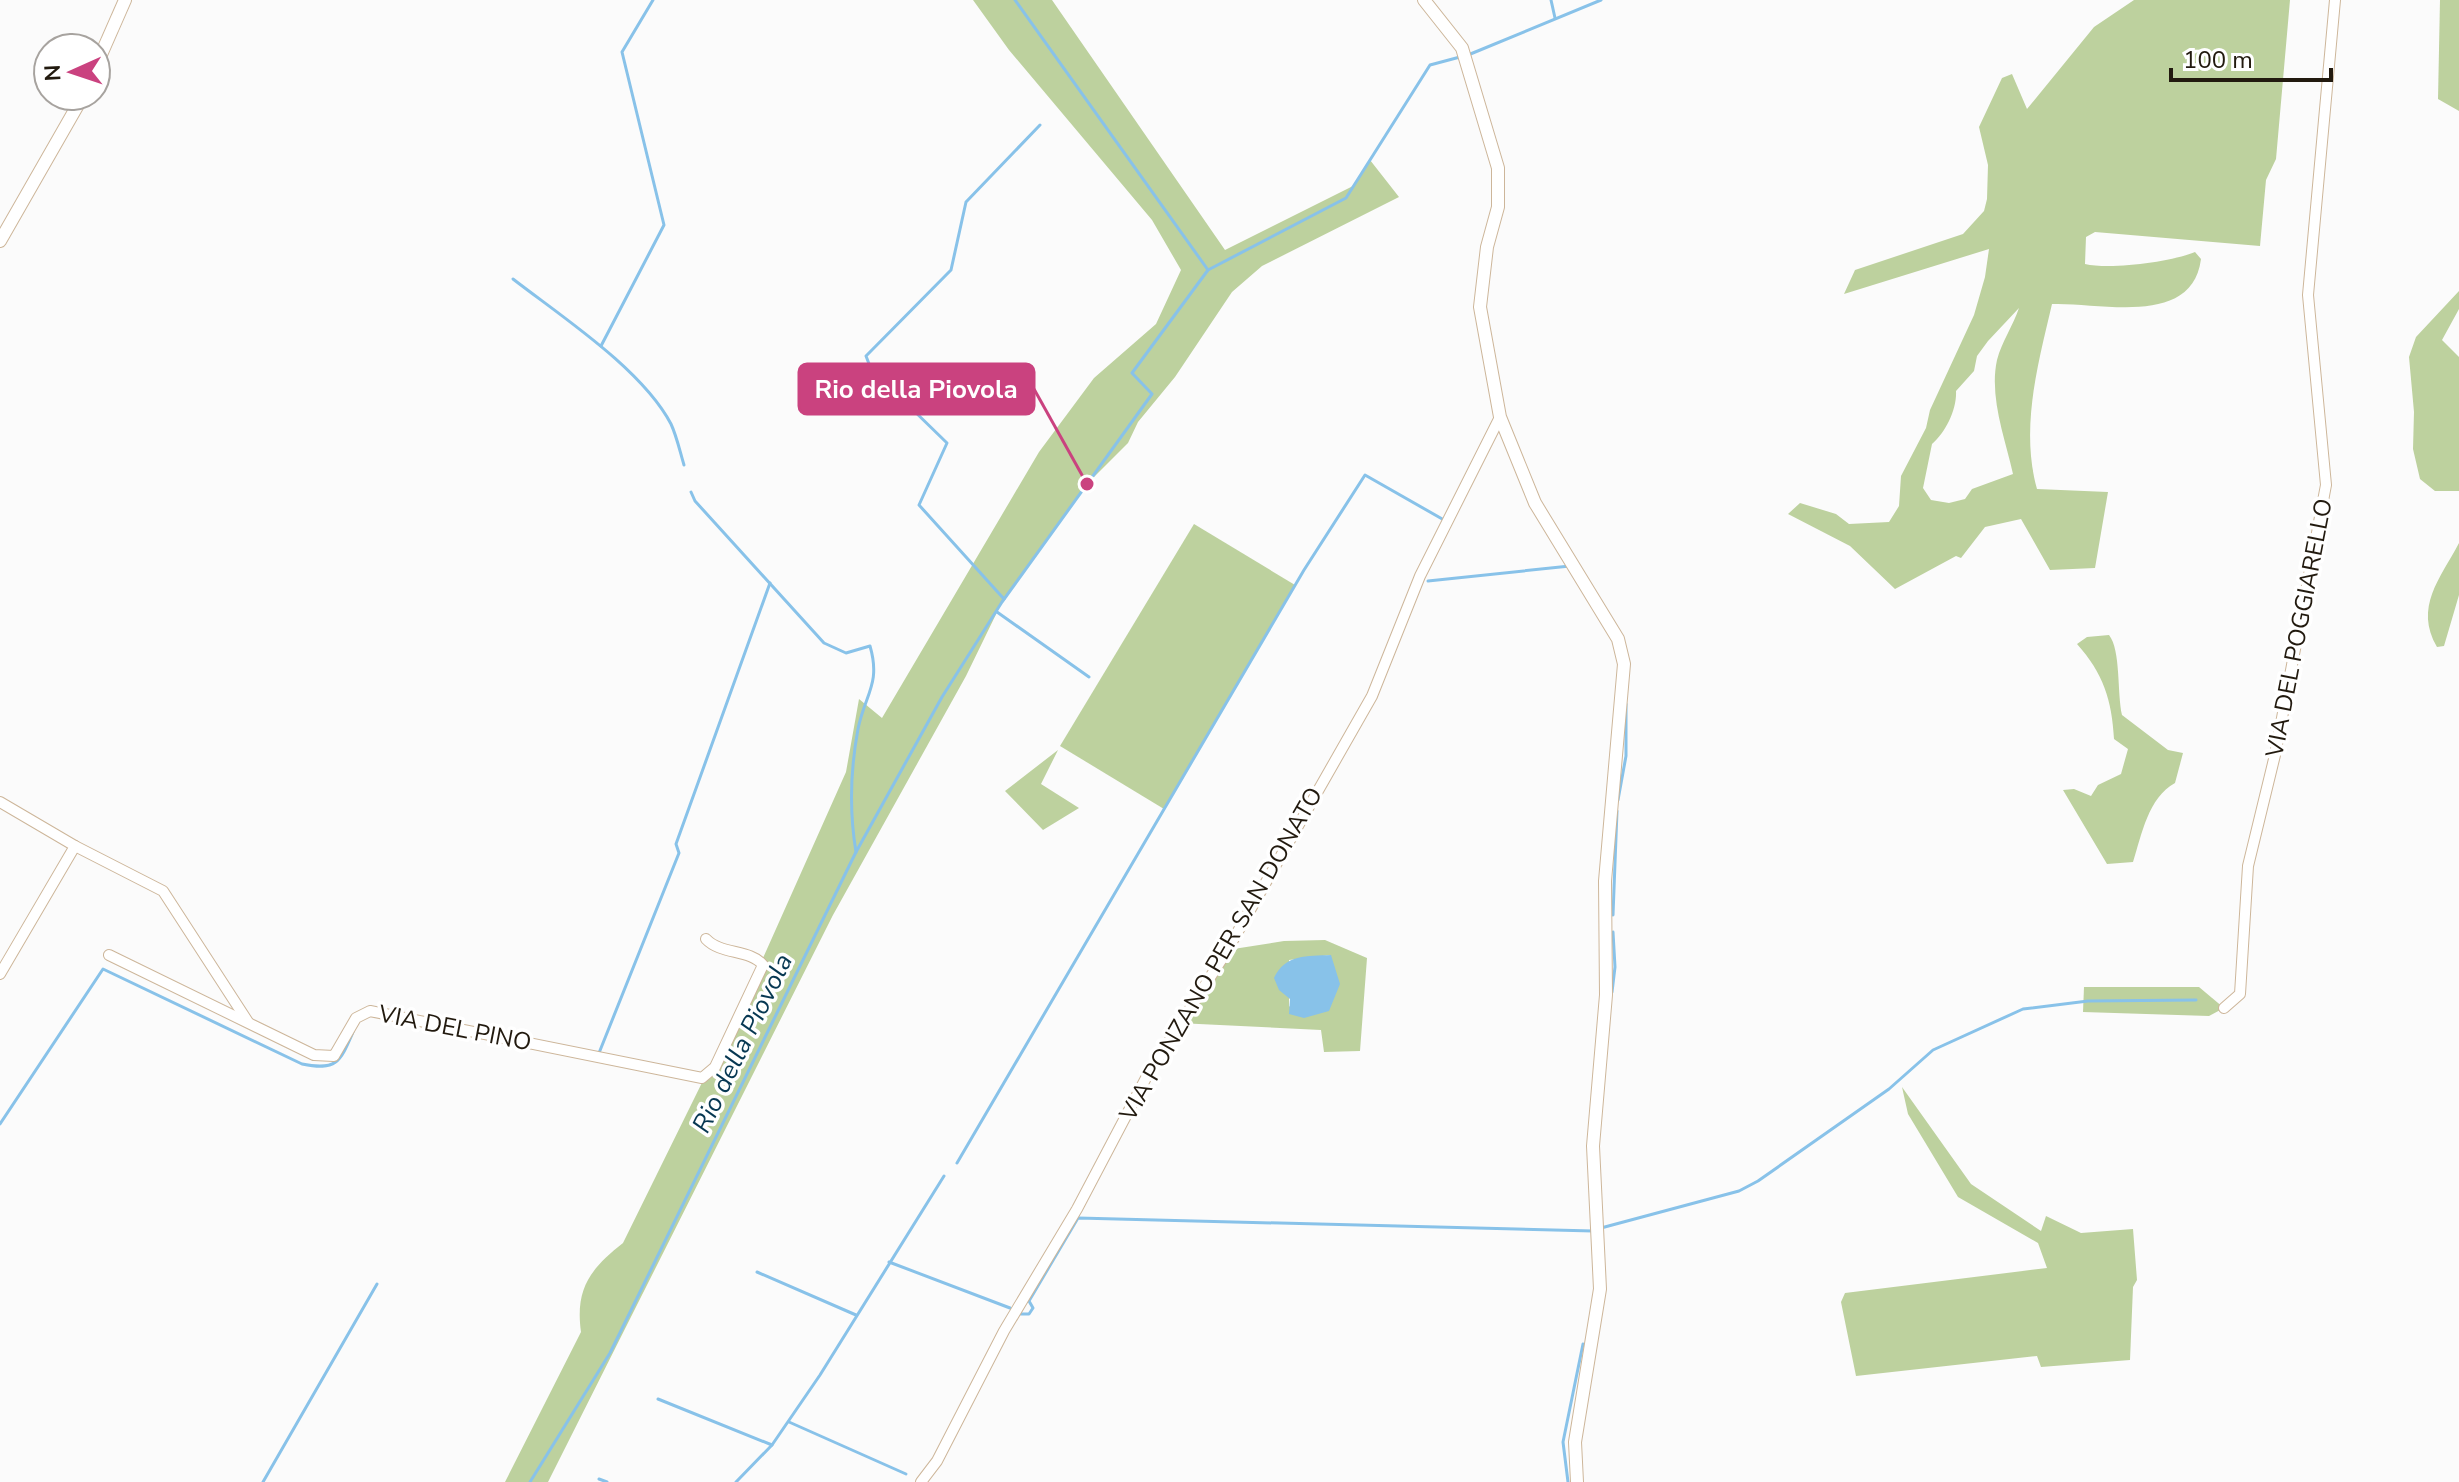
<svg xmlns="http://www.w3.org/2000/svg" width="2459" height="1482" font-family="'Nunito Sans',sans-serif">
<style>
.green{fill:#bdd19e;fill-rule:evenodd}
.water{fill:#88c2e9}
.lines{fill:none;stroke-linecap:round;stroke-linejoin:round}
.stream{stroke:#88c2e9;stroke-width:3}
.minor-casing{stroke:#cdb69a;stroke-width:12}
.tertiary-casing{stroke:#cdb69a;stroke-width:14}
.minor{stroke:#fff;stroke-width:10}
.tertiary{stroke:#fff;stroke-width:12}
.labels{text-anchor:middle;stroke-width:7;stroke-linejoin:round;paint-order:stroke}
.street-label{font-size:24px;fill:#221a0f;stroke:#fff}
.water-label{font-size:26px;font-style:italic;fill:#073852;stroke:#fff}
.leader{fill:none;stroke:#ca427f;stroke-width:3}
.callout-dot{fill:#ca427f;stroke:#fff;stroke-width:3}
.callout{fill:#ca427f;stroke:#ca427f;stroke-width:3}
.callout-label{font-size:26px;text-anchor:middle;font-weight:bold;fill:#fff}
</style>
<rect width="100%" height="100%" fill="#fbfbfb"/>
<!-- green -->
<g class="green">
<path d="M973,0h79l173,250 128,-64 17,-26 29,37 -137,69 -30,26 -57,85 -37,45 -10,21 -41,41 -85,118 -36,74 -133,239 -285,567h-43l76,-150c-6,-43 9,-63 42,-89l136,-276 87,-195 13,-73 23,19 157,-266 55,-74 62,-54 25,-54 -29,-50 -143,-170z"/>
<path d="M2134,0h156l-14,159 -10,21 -6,66 -165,-14 -9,5 -1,27c25,6 86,-2 110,-12l6,7c-9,69 -101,43 -149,45 -14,60 -32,124 -15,185l71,3 -13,76 -45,2 -29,-51 -36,8 -24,31 -5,-2 -61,33 -45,-43 -62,-32 12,-11 36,11 13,10 40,-2 10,-16 2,-30 25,-48 4,-18 44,-95 11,-38 4,-28 -145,45 11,-24 108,-36 21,-23 3,-12 1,-34 -9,-38 23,-49 10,-4 15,35 67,-82zM2019,308c-6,18 -17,33 -22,52 -8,37 8,78 16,114l-41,15 -7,10 -16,4 -18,-3 -8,-12 9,-44c14,-12 25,-35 24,-53l18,-20 3,-15 11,-15z"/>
<polygon points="2440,0 2459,0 2459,111 2438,99"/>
<polygon points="2459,291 2459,309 2442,340 2459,357 2459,491 2435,491 2420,479 2413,449 2414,412 2409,357 2416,337"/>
<polygon points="1194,524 1295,585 1164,809 1060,746"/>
<path d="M2459,543v52l-15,51 -7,1c-23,-40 3,-68 22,-104z"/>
<path d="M2109,635c12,15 8,58 13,80l46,35 15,3 -8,30c-27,15 -33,51 -42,79l-26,2 -44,-74 11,-1 17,7 7,-11 23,-11 7,-25 -14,-10c-2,-39 -11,-66 -37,-95l10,-7z"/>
<polygon points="1058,750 1041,784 1079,808 1043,830 1005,791"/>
<path d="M1325,940l42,18 -7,93 -36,1 -3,-22 -143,-7 49,-73 57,-9zM1331,955l-42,52v-47z"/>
<polygon points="2084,987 2199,987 2224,1008 2209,1016 2083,1012"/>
<polygon points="1902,1087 1971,1184 2041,1231 2046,1216 2081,1233 2133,1229 2137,1280 2133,1287 2130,1360 2041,1367 2037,1356 1856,1376 1841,1302 1845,1293 2047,1268 2038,1243 1958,1197 1908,1114"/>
</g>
<!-- water -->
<path class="water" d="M1331,955l9,29 -11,27 -25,7 -15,-4 1,-15 -11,-9 -5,-12c11,-24 33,-22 57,-23z"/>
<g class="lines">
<!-- stream -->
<g class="stream">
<polyline points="1015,0 1208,270"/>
<polyline points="1551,0 1555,18"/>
<polyline points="1468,55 1601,0"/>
<path d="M513,279c49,38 129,90 158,145 6,13 9,28 13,41"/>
<polyline points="601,346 664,225 622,52 653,0"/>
<path d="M691,492l4,9 129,142 22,10 24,-7c11,38 -5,48 -12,83 -8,43 -9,81 -2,123"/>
<polyline points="1428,581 1570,566"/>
<polyline points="1004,599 919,505 947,443 871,369 866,356 951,270 966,202 1040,125"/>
<polyline points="997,612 1089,677"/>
<polyline points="1618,800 1626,756 1626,704"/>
<polyline points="1613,915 1617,811"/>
<polyline points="1612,992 1615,967 1613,932"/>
<polyline points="599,1053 679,853 676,844 770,583"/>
<path d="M0,1124l103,-155 199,95c35,7 38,-2 51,-32"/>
<polyline points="957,1163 1304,570 1365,475 1444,520"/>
<polyline points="1601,1228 1739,1191 1758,1181 1889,1089 1933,1050 2023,1009 2088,1001 2196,1000"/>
<polyline points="889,1262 1010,1308"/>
<polyline points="757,1272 856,1315"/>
<polyline points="1021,1314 1029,1314 1033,1308 1029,1301 1078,1218 1593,1231"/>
<polyline points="658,1399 772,1445"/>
<polyline points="789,1422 906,1474"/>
<polyline points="599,1479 607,1482"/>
<polyline points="263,1482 377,1284"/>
<polyline points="530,1482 610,1353 856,852 942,697 1002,602 1152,394 1132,373 1208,270 1346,198 1430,65 1460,57"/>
<polyline points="736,1482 772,1445 820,1375 944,1176"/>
<polyline points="1568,1482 1563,1442 1583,1344"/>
</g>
<!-- minor casing -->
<g class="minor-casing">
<g id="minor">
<polyline points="0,802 75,846 163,891 248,1022"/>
<path d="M109,955l205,100 20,1 22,-38 14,-7 332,67 13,-11 48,-102c-13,-16 -42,-10 -57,-26"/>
<polyline points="0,974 75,846"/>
<polyline points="2224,1008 2240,994 2248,866 2275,755 2326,485 2308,295 2335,0"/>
<polyline points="921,1482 937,1461 1004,1331 1077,1209 1147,1076 1225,954 1372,696 1420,576 1500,417"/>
</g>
</g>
<!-- tertiary casing -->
<g class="tertiary-casing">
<g id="tertiary">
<polyline points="1424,0 1462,48 1498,168 1498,207 1487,247 1480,307 1500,417 1535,503 1618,639 1624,664 1605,881 1606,995 1593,1146 1600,1289 1575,1442 1577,1482"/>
<polyline points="96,66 125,0"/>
<polyline points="0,241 83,96"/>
</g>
</g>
<!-- minor -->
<use href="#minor" class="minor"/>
<!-- tertiary -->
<use href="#tertiary" class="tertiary"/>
</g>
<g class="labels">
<!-- street labels -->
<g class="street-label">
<text transform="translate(2299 628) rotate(-79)" y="8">VIA DEL POGGIARELLO</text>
<text transform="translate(1221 954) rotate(-60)" y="8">VIA PONZANO PER SAN DONATO</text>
<text transform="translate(455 1028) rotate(11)" y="8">VIA DEL PINO</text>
</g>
<!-- water labels -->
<g class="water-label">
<text transform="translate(742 1043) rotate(-64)" y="9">Rio della Piovola</text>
</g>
</g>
<!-- callouts -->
<path class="leader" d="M1087 484L1034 389"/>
<circle class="callout-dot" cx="1087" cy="484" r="8"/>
<rect class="callout" x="799" y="364" width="235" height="50" rx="8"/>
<g class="callout-label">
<text x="916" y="398">Rio della Piovola</text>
</g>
<!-- north arrow -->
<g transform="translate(72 72) rotate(267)"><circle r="38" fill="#ffffff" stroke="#a7a39f" stroke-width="2"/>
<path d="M0-6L14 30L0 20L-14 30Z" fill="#ca427f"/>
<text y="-12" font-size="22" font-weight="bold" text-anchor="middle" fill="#221a0f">N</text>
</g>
<!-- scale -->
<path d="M2171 68v12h160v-12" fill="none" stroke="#221a0f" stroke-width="4"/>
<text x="2183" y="68" font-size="24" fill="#221a0f" stroke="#ffffff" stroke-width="6" paint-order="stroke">100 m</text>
</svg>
